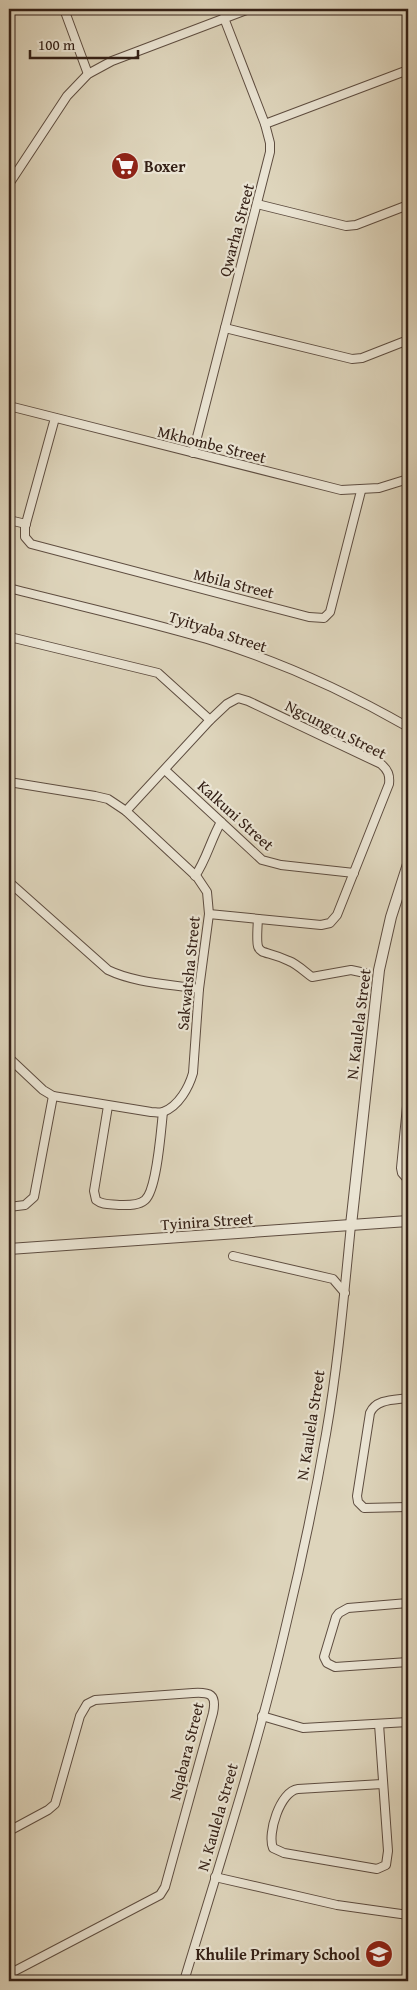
<svg xmlns="http://www.w3.org/2000/svg" width="417" height="1990" font-family="'Gentium Book Plus',serif">
<style>
.lines{fill:none;stroke-linecap:round;stroke-linejoin:round}
.minor-casing{stroke:#5e4d40;stroke-width:10}
.tertiary-casing{stroke:#5e4d40;stroke-width:12}
.minor{stroke:#eae4d3;stroke-width:8}
.tertiary{stroke:#eae4d3;stroke-width:10}
.labels{text-anchor:middle;stroke-width:4.5;stroke-linejoin:round;paint-order:stroke}
.poi-label{font-size:16px;font-weight:bold;fill:#342016;stroke:#eae4d3;text-anchor:start}
.street-label{font-size:16px;fill:#342016;stroke:#eae4d3}
</style>
<rect width="100%" height="100%" fill="#ded5bc"/>
<filter id="stains"><feTurbulence type="fractalNoise" baseFrequency=".004" numOctaves="4"/><feColorMatrix values="0 0 0 0 .2 0 0 0 0 .09 0 0 0 0 .02 0 0 0 .5 -.17"/></filter>
<radialGradient id="worn" r=".72"><stop offset=".6" stop-color="#630" stop-opacity="0"/><stop offset="1" stop-color="#630" stop-opacity=".3"/></radialGradient>
<g class="lines">
<!-- minor casing -->
<g class="minor-casing">
<g id="minor">
<polyline points="64,9 88,74"/>
<polyline points="265,124 408,70"/>
<polyline points="9,184 67,96 88,74 112,61 249,9"/>
<polyline points="257,204 346,226 356,225 408,205"/>
<polyline points="225,328 352,359 362,358 408,340"/>
<polyline points="9,406 341,490 379,488 408,479"/>
<polyline points="55,418 25,527 25,537 31,544 309,617 324,618 330,612 361,491"/>
<polyline points="193,453 270,152 270,143 265,124 224,18"/>
<polyline points="9,520 26,524"/>
<path d="M9,588c66,17 133,32 198,51 69,21 138,52 201,88"/>
<polyline points="9,642 14,638 158,673 210,720"/>
<polyline points="165,770 262,860 281,865 354,873"/>
<path d="M9,782l86,14 13,3 18,12 71,66 10,15 2,22 -10,75 -6,84c-4,14 -14,33 -30,39 -3,1 -8,0 -12,0l-98,-16 -10,-6 -34,-32"/>
<path d="M126,811l84,-91 17,-16 11,-6 10,3 133,63c7,6 9,11 8,20l-52,131 -7,8 -9,2 -112,-11"/>
<path d="M195,876c11,-15 16,-37 26,-54"/>
<path d="M9,882l99,88c27,13 61,14 91,19"/>
<path d="M258,919c-3,43 0,27 31,42 8,3 16,11 23,16l39,-7 14,3"/>
<polyline points="408,1096 401,1168 402,1173 408,1180"/>
<path d="M108,1106l-14,85 2,9c6,5 15,4 23,5 8,0 19,1 26,-5 12,-10 16,-71 18,-88"/>
<polyline points="9,1207 25,1205 34,1197 53,1096"/>
<polyline points="233,1256 333,1279 345,1293"/>
<path d="M408,1398c-14,2 -32,1 -38,15l-13,83 1,6 6,6 44,-1"/>
<polyline points="408,1603 348,1608 339,1613 336,1617 324,1657 327,1663 335,1667 408,1662"/>
<polyline points="262,1716 303,1728 408,1722"/>
<path d="M379,1724l9,127 -2,14 -9,4 -93,-16 -11,-5c-6,-14 7,-57 25,-59l84,-5"/>
<path d="M9,1831l39,-21 7,-6 25,-88 7,-12 8,-4 98,-7c17,-1 24,1 20,20l-48,174 -5,8 -151,79"/>
<polyline points="215,1877 337,1905 408,1915"/>
<path d="M184,1981c36,-119 75,-238 103,-360 15,-62 28,-124 39,-187 12,-69 18,-139 25,-209"/>
</g>
</g>
<!-- tertiary casing -->
<g class="tertiary-casing">
<g id="tertiary">
<polyline points="351,1225 379,970 391,917 408,864"/>
<polyline points="9,1249 408,1221"/>
</g>
</g>
<!-- minor -->
<use href="#minor" class="minor"/>
<!-- tertiary -->
<use href="#tertiary" class="tertiary"/>
</g>
<!-- icons -->
<defs>
<g id="supermarket-disc" transform="scale(1.4375)"><circle r="9.5" fill="#8f2418" stroke="#eae4d3"/><path d="M-6-5.5h2.5l.6 2H6L4.5 2H-2.5L-4.4-4H-6ZM-1.5 3.2a1.3 1.3 0 1 0 .1 0ZM3 3.2a1.3 1.3 0 1 0 .1 0Z" fill="#fff"/></g>
<g id="school-disc" transform="scale(1.4375)"><circle r="9.5" fill="#8f2418" stroke="#eae4d3"/><path d="M0-5L7-2L0 1L-7-2ZM-4 1L0 2.5L4 1V4Q0 6-4 4Z" fill="#fff"/></g>
</defs>
<g fill-rule="evenodd">
<use href="#supermarket-disc" x="125" y="166"/>
<use href="#school-disc" x="379" y="1954"/>
</g>
<g class="labels">
<!-- poi labels -->
<g class="poi-label">
<text x="144" y="172">Boxer</text>
<text x="360" y="1960" text-anchor="end">Khulile Primary School</text>
</g>
<!-- street labels -->
<g class="street-label">
<text transform="translate(236 230) rotate(-75)" y="6">Qwarha Street</text>
<text transform="translate(212 444) rotate(14)" y="6">Mkhombe Street</text>
<text transform="translate(234 583) rotate(14)" y="6">Mbila Street</text>
<text transform="translate(218 631) rotate(18)" y="6">Tyityaba Street</text>
<text transform="translate(336 729) rotate(27)" y="6">Ngcungcu Street</text>
<text transform="translate(236 815) rotate(42)" y="6">Kalkuni Street</text>
<text transform="translate(188 973) rotate(-84)" y="6">Sakwatsha Street</text>
<text transform="translate(358 1024) rotate(-83)" y="6">N. Kaulela Street</text>
<text transform="translate(207 1221) rotate(-4)" y="6">Tyinira Street</text>
<text transform="translate(310 1425) rotate(-81)" y="6">N. Kaulela Street</text>
<text transform="translate(186 1751) rotate(-76)" y="6">Nqabara Street</text>
<text transform="translate(217 1817) rotate(-74)" y="6">N. Kaulela Street</text>
</g>
</g>
<!-- margin -->
<rect width="417" height="1990" fill="none" stroke="#ded5bc" stroke-width="30"/>
<rect x="10" y="10" width="397" height="1970" fill="none" stroke="#342016" stroke-width="2.5"/>
<rect x="15" y="15" width="387" height="1960" fill="none" stroke="#342016"/>
<!-- scale -->
<path d="M30 50v8h108v-8" fill="none" stroke="#342016" stroke-width="2.5"/>
<text x="38" y="50" font-size="15" fill="#342016" stroke="#eae4d3" stroke-width="4" paint-order="stroke">100 m</text>
<rect width="100%" height="100%" filter="url(#stains)"/>
<rect width="100%" height="100%" fill="url(#worn)"/>
</svg>
